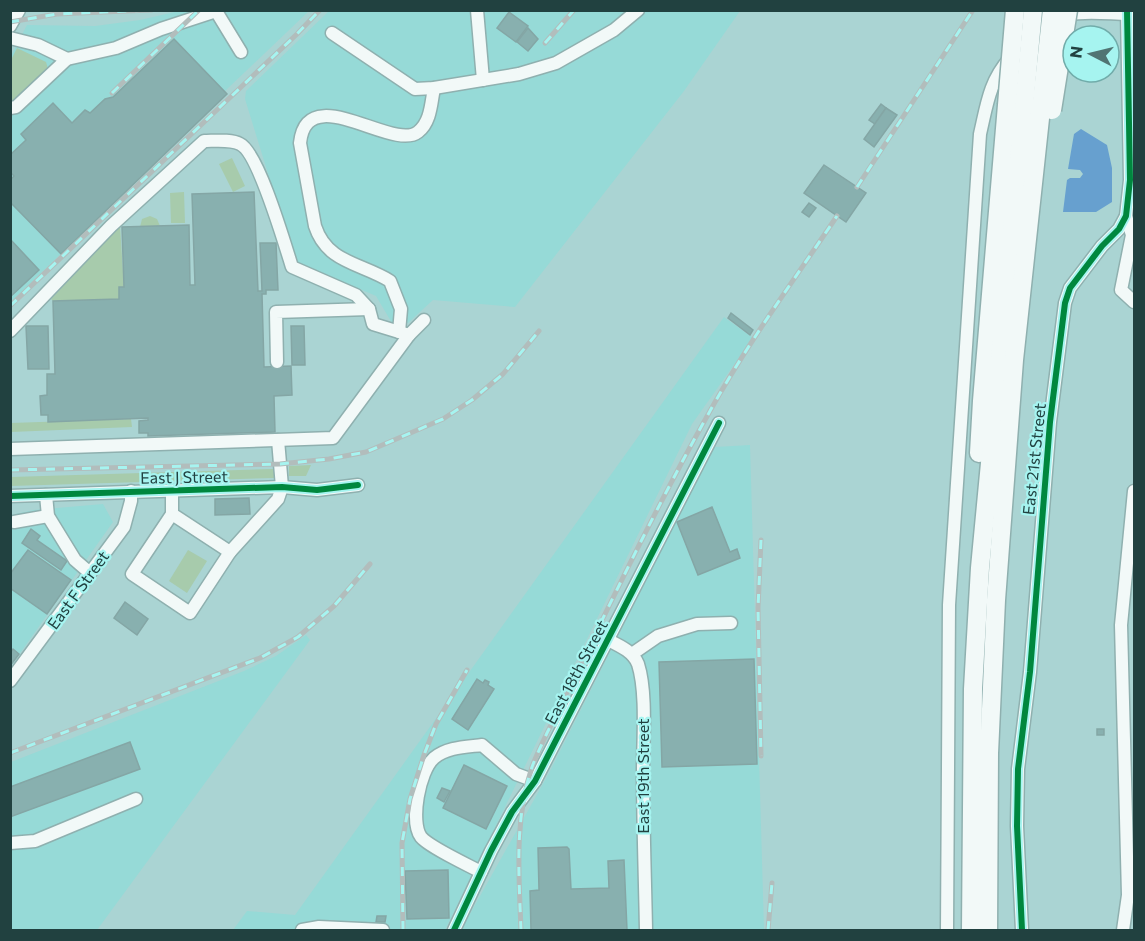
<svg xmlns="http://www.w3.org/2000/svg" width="1145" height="941" font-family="Commissioner,sans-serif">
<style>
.built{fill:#96dad7}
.green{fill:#a7cbac}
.water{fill:#67a0cf}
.building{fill:#88b0af;stroke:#84a6a5;stroke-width:1.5}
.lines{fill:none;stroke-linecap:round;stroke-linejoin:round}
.minor-casing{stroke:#8fb0af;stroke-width:15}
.highway-casing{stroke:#8fb0af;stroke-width:21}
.minor{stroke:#f2f9f8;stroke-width:12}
.highway{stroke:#f2f9f8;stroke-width:18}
.rail-casing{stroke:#b2bdbc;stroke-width:5}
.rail{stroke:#a6f4f0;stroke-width:3;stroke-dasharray:9;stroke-linecap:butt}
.highway-bridge-casing{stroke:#8fb0af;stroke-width:21;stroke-linecap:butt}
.highway-bridge{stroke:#f2f9f8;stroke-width:18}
.cycleway-casing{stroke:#a6f4f0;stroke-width:10}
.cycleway{stroke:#00873e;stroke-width:6}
.labels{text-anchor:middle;stroke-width:4.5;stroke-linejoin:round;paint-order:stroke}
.street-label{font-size:16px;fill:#214140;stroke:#a6f4f0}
</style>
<rect width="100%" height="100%" fill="#aad4d3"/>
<!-- built -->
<g class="built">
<polygon points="179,11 309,11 225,91 227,94 11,302 11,56 27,25 95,26 140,20"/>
<polygon points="329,11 740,11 684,91 515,307 433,300 408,323 392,323 376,296 295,261 245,99 246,91"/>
<polygon points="724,317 753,338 692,424 445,930 233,930 247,911 295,915"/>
<polygon points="750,445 764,930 461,930 549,773 676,521 715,447"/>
<polygon points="103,504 113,522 11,666 11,515 34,510"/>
<polygon points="306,635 310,640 97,930 11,930 11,762 244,671 276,656"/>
</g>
<!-- green -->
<g class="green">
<polygon points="17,48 46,62 48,69 16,100 11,102 11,60"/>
<polygon points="232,158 245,186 233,192 219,164"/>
<polygon points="184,192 185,223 171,223 170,193"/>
<polygon points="150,216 157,219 160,226 140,227 142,219"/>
<polygon points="120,226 124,287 119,287 119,299 53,301 51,299"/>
<polygon points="131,419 132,427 11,432 10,423"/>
<polygon points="311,465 306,476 289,476 289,466"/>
<polygon points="274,469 274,478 11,486 11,477"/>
<polygon points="188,550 207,561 187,593 169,581"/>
</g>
<!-- water -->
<polygon class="water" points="1081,129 1107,145 1112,168 1112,202 1096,212 1063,212 1067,180 1070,178 1080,178 1083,174 1080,170 1068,169 1074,134"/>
<!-- building -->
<g class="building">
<polygon points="509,12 528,26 516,42 497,28"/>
<polygon points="528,28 538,39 528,51 517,42"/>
<polygon points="174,39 227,94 61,254 10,202 10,180 14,176 10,172 10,155 26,140 21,134 53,103 72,123 85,110 90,113 105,99 113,97"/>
<polygon points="881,104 886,108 875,124 869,120"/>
<polygon points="886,108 897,115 874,147 864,139"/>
<polygon points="824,165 866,193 846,222 804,193"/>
<polygon points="254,192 258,291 262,291 260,243 276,243 278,290 266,290 266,294 262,294 264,367 291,366 292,395 274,396 275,432 148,436 148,433 139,433 139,421 148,420 148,418 48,422 48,415 41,415 40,396 47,395 47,374 55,374 53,301 119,299 119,287 124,287 122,227 189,225 190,285 195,285 192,194"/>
<polygon points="809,203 816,208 809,217 802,212"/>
<polygon points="10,239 39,270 10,297"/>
<polygon points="731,313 753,330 750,335 728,318"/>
<polygon points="26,326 48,326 49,369 28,369"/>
<polygon points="291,326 304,326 305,365 292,365"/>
<polygon points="249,498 250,514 215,515 215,499"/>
<polygon points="712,507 730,552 737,549 740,558 698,575 677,522"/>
<polygon points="31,529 40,536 37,540 67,561 61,570 22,543"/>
<polygon points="28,550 71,580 47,614 10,588 10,574"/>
<polygon points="125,602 148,619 137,635 114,618"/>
<polygon points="13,649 19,654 10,666 10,653"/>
<polygon points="754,659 757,764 662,767 659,662"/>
<polygon points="477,679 483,683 485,680 489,682 488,685 494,689 468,730 452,719"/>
<rect x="1097" y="729" width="7" height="6"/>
<polygon points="130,742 140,769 10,817 10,787"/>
<polygon points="464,765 507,786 486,829 443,808"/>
<polygon points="442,788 450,791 444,802 437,798"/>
<polygon points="567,847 569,849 571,889 609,888 608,861 624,860 627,930 531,930 530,891 539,890 538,848"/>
<polygon points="448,870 449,918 407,919 405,871"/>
<polygon points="377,916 386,916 385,922 376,922"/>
</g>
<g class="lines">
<!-- minor casing -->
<g class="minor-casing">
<g id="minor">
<polyline points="477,10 483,80"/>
<polyline points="10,26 19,10"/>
<polyline points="332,33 415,89 434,88 519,74 556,63 614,30 638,10"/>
<path d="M1030,36c27,-30 60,-23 97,-22"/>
<polyline points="10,38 38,45 67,59"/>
<polyline points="10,108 16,107 67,59 116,48 161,29 216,11 241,52"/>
<polyline points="1126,216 1132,235 1121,290 1134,302"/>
<path d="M10,331l101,-105 93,-85c10,0 27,-2 36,3 18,8 45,101 52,123l64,28 13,14 4,15 36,11"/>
<path d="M399,332l2,-23 -11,-28c-29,-18 -63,-18 -75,-55l-15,-83c7,-64 93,9 118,-11 13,-10 13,-29 16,-44"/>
<polyline points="277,362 276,312 369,309"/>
<polyline points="10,449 333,438 409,335 424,320"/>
<polyline points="172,491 172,514 132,574 190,613 230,552 172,514"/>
<polyline points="46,495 48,516 75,560 90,573"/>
<polyline points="10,496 282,487 317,490 358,485"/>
<polyline points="14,522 48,516"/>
<polyline points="230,552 278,499 282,487 278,440"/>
<path d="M606,639c12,6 27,12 32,25 9,28 5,76 5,106 0,53 2,107 3,160"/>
<polyline points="632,654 658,636 697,624 731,623"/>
<polyline points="10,681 124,527 131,501 131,491"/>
<polyline points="10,843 35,841 136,799"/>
<path d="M481,872c-13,-7 -52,-25 -60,-35 -11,-15 -2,-66 13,-79 13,-11 32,-11 48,-13l34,29 19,7"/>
<polyline points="302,930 319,927 383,930"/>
<polyline points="454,930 491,851 512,812 535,781 719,423"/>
<path d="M947,930l2,-325 31,-471c7,-30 9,-52 30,-76"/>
<polyline points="1022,930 1017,826 1018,769 1030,672 1050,422 1065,303 1070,288 1102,246 1119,229 1126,216 1130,180 1127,10"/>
<polyline points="1123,930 1128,895 1121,625 1134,491"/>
</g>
</g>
<!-- highway casing -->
<g class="highway-casing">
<g id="highway">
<polyline points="979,453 982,401 1007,105"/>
<polyline points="971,930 973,689 980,568 1024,107"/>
<polyline points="988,930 989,753 996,600 1014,360 1041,109"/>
</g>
</g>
<!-- minor -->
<use href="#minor" class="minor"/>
<!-- highway -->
<use href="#highway" class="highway"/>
<!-- rail casing -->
<g class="rail-casing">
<g id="rail">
<polyline points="10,22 57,14 151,10"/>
<polyline points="545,43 574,10"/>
<polyline points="112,93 199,10"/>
<polyline points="857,187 973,10"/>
<polyline points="10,306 297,34 320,10"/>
<polyline points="10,470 280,464 329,459 366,452 443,419 472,400 503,374 539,331"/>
<polyline points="761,540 758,608 761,756"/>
<polyline points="10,753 260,658 298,637 334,606 370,564"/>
<polyline points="403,930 402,843 410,799 424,755 436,724 467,670"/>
<path d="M521,930c-2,-53 -7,-111 11,-163 4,-11 10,-23 15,-34 53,-108 104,-217 163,-322 37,-67 84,-131 127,-195"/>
<polyline points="768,930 772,883"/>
</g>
</g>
<!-- rail -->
<use href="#rail" class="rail"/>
<!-- highway-bridge casing -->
<g class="highway-bridge-casing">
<g id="highway-bridge">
<polyline points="1007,105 1015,10"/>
<polyline points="1024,107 1033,10"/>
<polyline points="1041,109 1052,10"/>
<polyline points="1052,110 1068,10"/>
</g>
</g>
<!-- highway-bridge -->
<use href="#highway-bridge" class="highway-bridge"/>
<!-- cycleway casing -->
<g class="cycleway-casing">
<g id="cycleway">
<polyline points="10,496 282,487 317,490 358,485"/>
<polyline points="454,930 491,851 512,812 535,781 719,423"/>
<polyline points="1022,930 1017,826 1018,769 1030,672 1050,422 1065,303 1070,288 1102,246 1119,229 1126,216 1130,180 1127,10"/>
</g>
</g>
<!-- cycleway -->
<use href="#cycleway" class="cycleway"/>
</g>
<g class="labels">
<!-- street labels -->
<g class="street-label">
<text transform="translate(1034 459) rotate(-84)" y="6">East 21st Street</text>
<text transform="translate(184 477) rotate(-1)" y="6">East J Street</text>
<text transform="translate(78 590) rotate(-54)" y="6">East F Street</text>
<text transform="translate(576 672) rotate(-62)" y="6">East 18th Street</text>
<text transform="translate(643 776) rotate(-90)" y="6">East 19th Street</text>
</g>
</g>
<!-- border -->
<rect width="1145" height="941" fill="none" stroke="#214140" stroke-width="24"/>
<!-- north arrow -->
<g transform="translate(1091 54) rotate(277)"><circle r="28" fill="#a6f4f0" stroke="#71acaa" stroke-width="1.5"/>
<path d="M0-4.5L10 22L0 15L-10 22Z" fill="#517473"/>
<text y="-9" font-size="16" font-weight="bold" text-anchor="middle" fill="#214140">N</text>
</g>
</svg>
